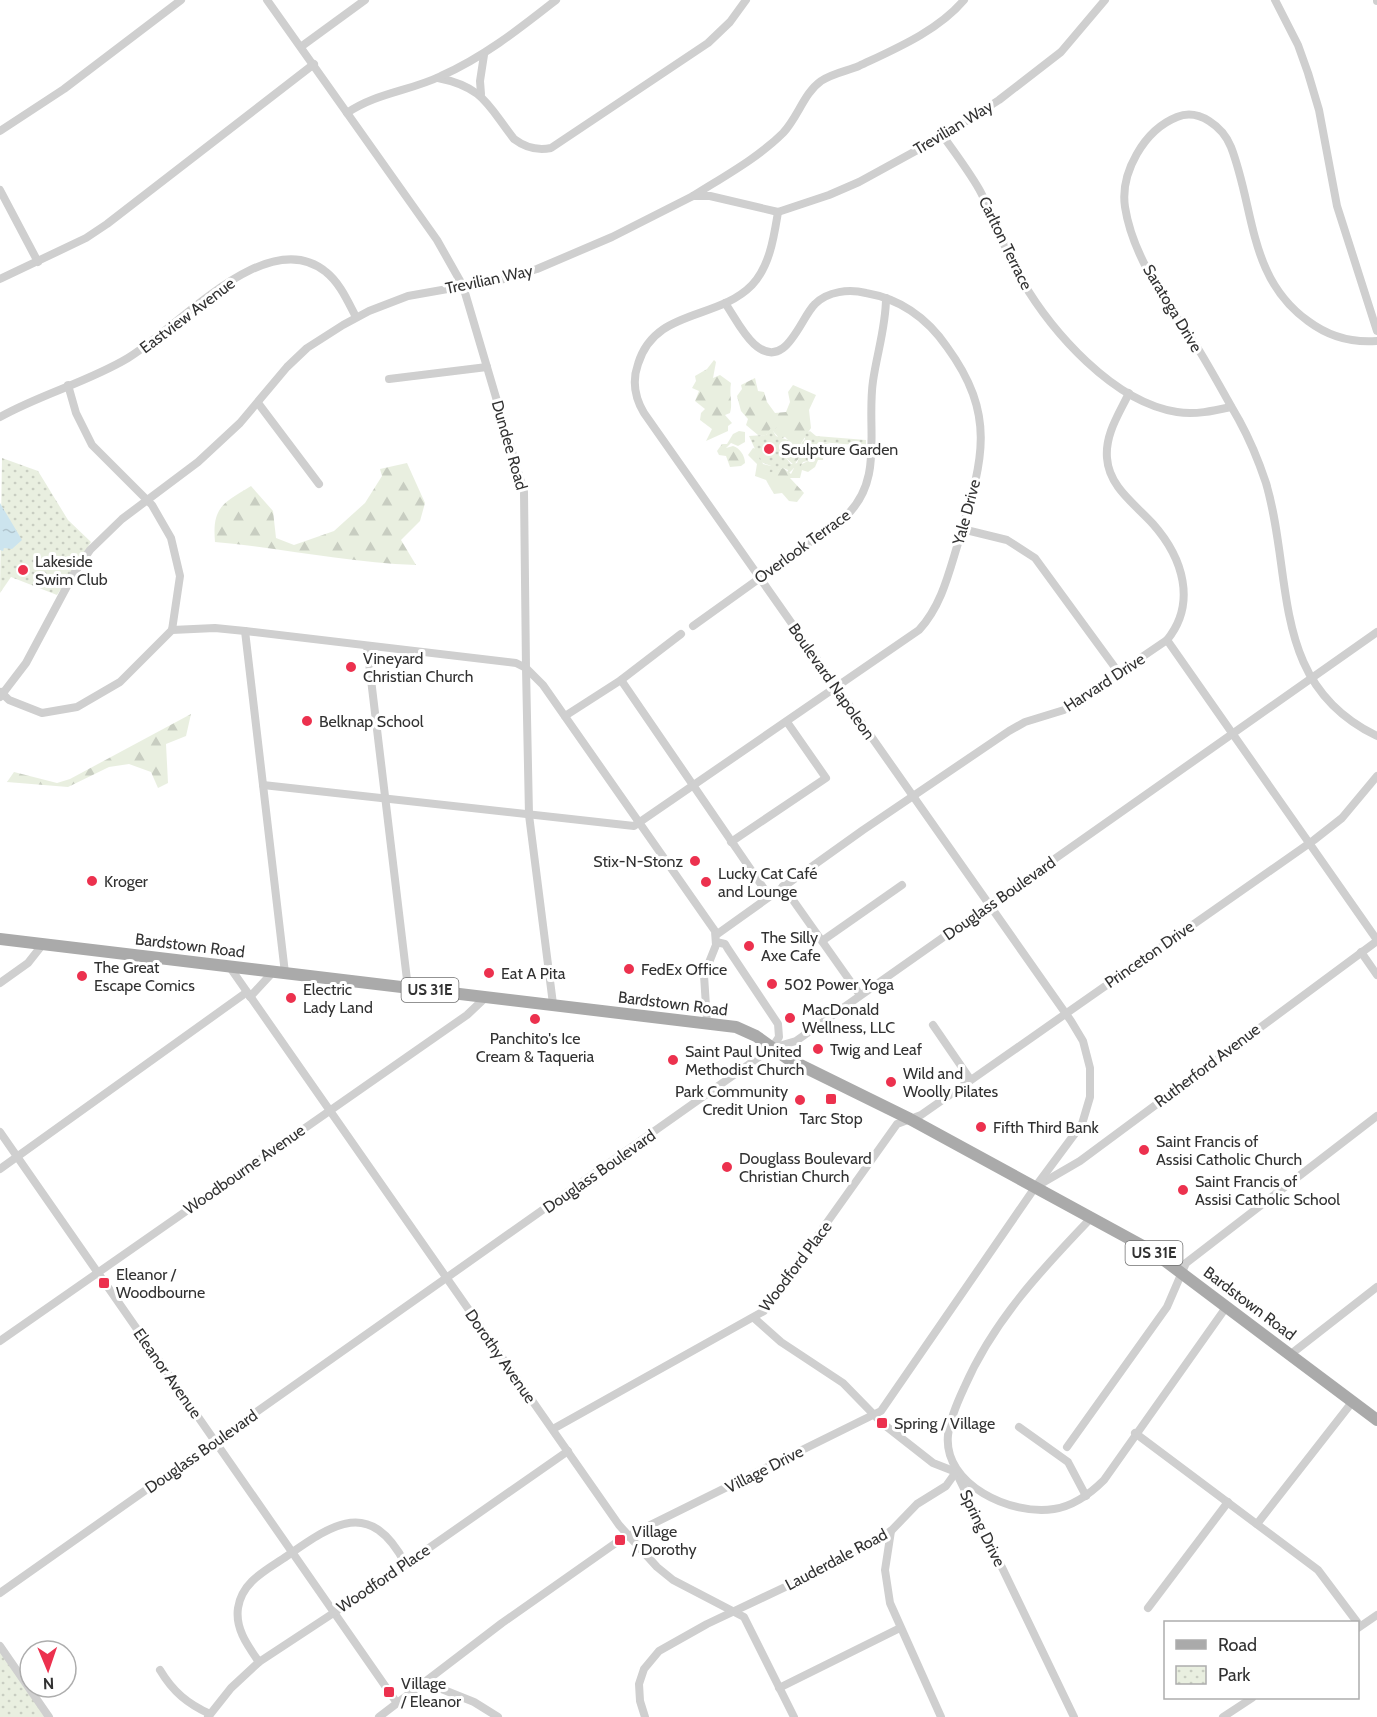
<svg xmlns="http://www.w3.org/2000/svg" width="1377" height="1717" font-family="Cabin,sans-serif">
<style>
.forest{fill:url(#forest-firs)}
.park{fill:url(#park-dots)}
.water{fill:url(#water-ripples)}
.lines{fill:none;stroke-linecap:round;stroke-linejoin:round}
.minor{stroke:#cfcfcf;stroke-width:8}
.primary{stroke:#aaa;stroke-width:12}
.poi-dot{fill:#ec314e;stroke:#fff;stroke-width:2}
.labels{text-anchor:middle;stroke-width:6;stroke-linejoin:round;paint-order:stroke}
.shield{fill:#fff;stroke:#707070;stroke-width:1.5}
.shield-label{font-size:15px;font-weight:bold;fill:#323232}
.street-label{font-size:16px;fill:#323232;stroke:#fff}
.poi-label{font-size:16px;fill:#323232;stroke:#fff;text-anchor:start}
</style>
<defs>
<pattern id="forest-firs" width="22" height="20" patternUnits="userSpaceOnUse" patternTransform="scale(1.5)"><rect width="22" height="20" fill="#e9efe0"/><path d="M5 1l3.5 6h-7zM16 11l3.5 6h-7z" fill="#c8cdc1"/></pattern>
<pattern id="park-dots" width="8" height="8" patternUnits="userSpaceOnUse" patternTransform="scale(1.5)"><rect width="8" height="8" fill="#e9efe0"/><path d="M2 2h.1M6 6h.1" fill="none" stroke="#c8cdc1" stroke-width="1.8" stroke-linecap="round"/></pattern>
<pattern id="water-ripples" width="26" height="14" patternUnits="userSpaceOnUse" patternTransform="scale(1.5)"><rect width="26" height="14" fill="#cce4ee"/><path d="M2 4q2-2 4 0t4 0M15 11q2-2 4 0t4 0" fill="none" stroke="#b0c4cd"/></pattern>
</defs>
<rect width="100%" height="100%" fill="#fff"/>
<!-- forest -->
<g class="forest">
<path d="M714,360l2,2 -3,16 7,-3 11,8c-2,12 2,21 -1,30l-5,2 7,8 -4,3v5l-22,10 6,-12 -12,-9 1,-7 4,-4 -10,-8 4,-10 -7,-3 4,-7 -1,-5 12,-7z"/>
<polygon points="755,378 758,391 764,392 767,402 775,413 786,412 790,402 788,392 793,385 816,395 809,410 811,428 800,445 799,458 794,465 786,458 788,440 785,437 780,439 771,429 766,435 758,435 746,425 748,419 741,411 737,396 742,389 741,385"/>
<path d="M739,431l6,1v10l-7,4 -7,-3 -5,5 7,-2c7,2 12,10 12,17l-4,3 -11,1 -4,-11 -7,-1 -2,-4 5,-7h5l6,-10z"/>
<polygon points="821,442 830,443 822,445 824,450 823,460 818,460 815,467 808,472 802,470 800,478 790,478 804,493 797,502 789,501 782,493 774,494 766,480 755,476 757,464 748,455 753,448 757,449 763,464 771,466 772,471 783,468 791,474 794,468 814,458 816,446"/>
<path d="M407,463l18,40 -5,18 -19,19 15,25c-68,-2 -134,-17 -201,-23 -3,-35 8,-39 36,-56l22,25 3,27 18,7 40,-14 31,-28 17,-27 -2,-7z"/>
<polygon points="191,714 186,736 166,744 168,783 158,788 151,772 129,764 109,767 68,787 7,782 14,772 57,783 70,779"/>
</g>
<!-- park -->
<g class="park">
<path d="M775,422l3,4 -5,5 3,5 12,4 -2,18 5,6 6,-1c4,-8 0,-17 8,-24v-5l5,-3 6,5 50,4v6l-45,-4 -5,4 -3,14 -10,2 -4,7 -5,-1 -7,7 1,-5 -5,-2 -14,5 2,-7 -10,-4 -12,-26 17,-1z"/>
<polygon points="2,458 38,471 68,520 91,542 57,595 11,577 0,593"/>
<polygon points="0,1650 46,1717 0,1717"/>
</g>
<!-- water -->
<polygon class="water" points="0,503 22,540 12,549 4,548 3,551 0,550"/>
<g class="lines">
<!-- minor -->
<g class="minor">
<polyline points="267,0 437,240 463,286 524,492 526,668 543,685 715,931 716,945 704,975 707,1022"/>
<polyline points="1275,0 1298,45 1308,73 1319,110 1337,206 1377,331"/>
<polyline points="1377,0 1377,1"/>
<polyline points="302,46 365,0"/>
<path d="M438,78c46,9 50,28 76,61 12,9 23,12 37,9l157,-105 22,-21 16,-22"/>
<polyline points="481,94 480,81 484,55"/>
<path d="M347,113c29,-20 63,-22 94,-37 43,-19 78,-47 115,-76"/>
<polyline points="0,131 64,89 181,0"/>
<path d="M943,136c12,17 25,34 36,53 16,29 25,61 42,90 31,53 92,123 156,133 18,3 36,-1 54,-5"/>
<polyline points="0,190 38,262"/>
<path d="M693,196c30,-19 65,-38 90,-63 15,-16 21,-40 38,-52 12,-8 26,-10 38,-15 36,-17 79,-35 105,-66"/>
<polyline points="0,279 86,238 107,224 314,64"/>
<path d="M1377,341c-25,2 -49,-5 -69,-20 -60,-43 -53,-112 -77,-174 -8,-20 -32,-39 -54,-30 -33,13 -57,56 -52,90 8,52 44,98 72,140 15,24 28,49 42,73 11,20 20,42 27,63 28,95 3,201 111,253"/>
<polyline points="389,379 487,367"/>
<polyline points="258,403 319,484"/>
<path d="M0,417c41,-23 88,-35 128,-59 49,-29 139,-135 198,-86 14,11 22,30 30,45"/>
<polyline points="962,529 1007,540 1035,558 1119,673"/>
<path d="M693,626l152,-109c40,-37 21,-88 28,-136 4,-28 13,-55 13,-83"/>
<polyline points="172,630 215,628 245,631 516,663 526,668 529,815 553,1004"/>
<polyline points="245,631 285,973"/>
<polyline points="1167,640 1377,940"/>
<polyline points="367,646 408,988"/>
<polyline points="621,680 769,896"/>
<polyline points="1,692 9,700 42,713 77,707 120,682 172,630 180,576 171,538 152,505 92,445 76,413 68,385"/>
<polyline points="0,697 26,663 73,575 90,550 122,519 198,462 240,423 287,367 307,348 343,325 369,311 408,296 504,279 537,269 612,237 693,196 710,196 778,212 829,195 859,182 943,136 999,100 1061,52 1105,0"/>
<polyline points="565,716 621,680 681,634"/>
<path d="M263,785l371,41 285,-196c23,-25 30,-58 40,-90 23,-78 39,-123 -12,-193 -20,-29 -46,-48 -81,-54 -17,-4 -38,-2 -51,11 -15,14 -29,69 -61,40 -12,-11 -20,-28 -29,-41"/>
<polyline points="731,842 826,778 787,722"/>
<polyline points="783,886 860,995"/>
<path d="M716,935l147,-105 146,-99 16,-9 39,-12 103,-70c30,-37 16,-82 -14,-116 -18,-20 -44,-37 -46,-66 -2,-24 12,-44 22,-65"/>
<polyline points="822,941 902,885"/>
<polyline points="716,942 725,944 728,949 778,1024 779,1037 772,1048"/>
<polyline points="1361,952 1377,975"/>
<polyline points="229,966 619,1525 657,1567 673,1580 744,1617 794,1717"/>
<polyline points="0,983 28,963 43,944"/>
<polyline points="250,997 273,972"/>
<polyline points="933,1025 970,1079"/>
<polyline points="0,1132 397,1703"/>
<polyline points="0,1169 247,992"/>
<polyline points="1037,1186 1080,1161 1377,941"/>
<path d="M1092,1217c-50,52 -99,104 -128,171 -7,15 -14,31 -16,47 -5,50 64,81 106,74 20,-3 36,-15 50,-29l123,-174"/>
<polyline points="754,1318 781,1342 843,1383 882,1423 933,1463 956,1472 1074,1717"/>
<polyline points="0,1341 467,1015 486,997"/>
<polyline points="1291,1354 1377,1287"/>
<polyline points="1019,1427 1068,1462 1086,1496"/>
<polyline points="553,1429 764,1311 897,1124 921,1115 1314,840 1342,818 1377,776"/>
<polyline points="1135,1433 1318,1570 1357,1622"/>
<polyline points="1067,1447 1167,1307 1186,1263 1377,1116"/>
<polyline points="1257,1524 1353,1401"/>
<polyline points="891,1531 885,1570 890,1603 941,1717"/>
<polyline points="0,1593 772,1048 796,1041 1377,632"/>
<polyline points="1148,1608 1228,1502"/>
<polyline points="1358,1628 1377,1615"/>
<polyline points="0,1646 49,1717"/>
<path d="M259,1662c-11,-16 -24,-33 -21,-54 4,-27 29,-38 49,-52 47,-33 83,-58 118,7"/>
<path d="M160,1670c13,22 28,34 50,44"/>
<polyline points="424,1682 474,1702 498,1717"/>
<polyline points="779,1688 900,1628"/>
<polyline points="208,1717 231,1688 259,1662 373,1587 568,1451"/>
<path d="M379,1717l123,-94 118,-83 261,-129 155,-225 46,-62 8,-27v-29l-7,-27 -12,-20 -427,-608c-9,-15 -12,-32 -6,-49 17,-56 79,-43 114,-79 18,-19 22,-49 26,-73"/>
<polyline points="645,1717 640,1701 639,1684 644,1669 659,1651 707,1624 836,1563 891,1531 917,1504 946,1486 956,1472"/>
<polyline points="1223,1717 1252,1698"/>
</g>
<!-- primary -->
<polyline class="primary" points="0,939 736,1027 756,1036 788,1059 910,1119 1152,1251 1377,1420"/>
</g>
<!-- markers -->
<g class="poi-dot">
<circle cx="769" cy="449" r="6"/>
<circle cx="23" cy="570" r="6"/>
<circle cx="351" cy="667" r="6"/>
<circle cx="307" cy="721" r="6"/>
<circle cx="695" cy="861" r="6"/>
<circle cx="92" cy="881" r="6"/>
<circle cx="706" cy="882" r="6"/>
<circle cx="749" cy="946" r="6"/>
<circle cx="629" cy="969" r="6"/>
<circle cx="489" cy="973" r="6"/>
<circle cx="82" cy="976" r="6"/>
<circle cx="772" cy="984" r="6"/>
<circle cx="291" cy="998" r="6"/>
<circle cx="790" cy="1018" r="6"/>
<circle cx="535" cy="1019" r="6"/>
<circle cx="818" cy="1049" r="6"/>
<circle cx="673" cy="1060" r="6"/>
<circle cx="891" cy="1082" r="6"/>
<rect x="825" y="1093" width="12" height="12" rx="3"/>
<circle cx="800" cy="1100" r="6"/>
<circle cx="981" cy="1127" r="6"/>
<circle cx="1144" cy="1150" r="6"/>
<circle cx="727" cy="1167" r="6"/>
<circle cx="1183" cy="1190" r="6"/>
<rect x="98" y="1277" width="12" height="12" rx="3"/>
<rect x="876" y="1417" width="12" height="12" rx="3"/>
<rect x="614" y="1534" width="12" height="12" rx="3"/>
<rect x="383" y="1686" width="12" height="12" rx="3"/>
</g>
<g class="labels">
<!-- shield labels -->
<g class="shield">
<rect x="401.5" y="978" width="57" height="24" rx="4.5"/>
<rect x="1125.5" y="1241" width="57" height="24" rx="4.5"/>
</g>
<g class="shield-label">
<text x="430" y="995">US 31E</text>
<text x="1154" y="1258">US 31E</text>
</g>
<!-- street labels -->
<g class="street-label">
<text transform="translate(953 127) rotate(-31)" y="6">Trevilian Way</text>
<text transform="translate(1006 243) rotate(64)" y="6">Carlton Terrace</text>
<text transform="translate(489 279) rotate(-12)" y="6">Trevilian Way</text>
<text transform="translate(1173 308) rotate(59)" y="6">Saratoga Drive</text>
<text transform="translate(187 315) rotate(-37)" y="6">Eastview Avenue</text>
<text transform="translate(510 445) rotate(74)" y="6">Dundee Road</text>
<text transform="translate(966 512) rotate(-75)" y="6">Yale Drive</text>
<text transform="translate(802 546) rotate(-36)" y="6">Overlook Terrace</text>
<text transform="translate(832 681) rotate(55)" y="6">Boulevard Napoleon</text>
<text transform="translate(1104 682) rotate(-33)" y="6">Harvard Drive</text>
<text transform="translate(999 898) rotate(-35)" y="6">Douglass Boulevard</text>
<text transform="translate(190 945) rotate(7)" y="6">Bardstown Road</text>
<text transform="translate(1149 954) rotate(-35)" y="6">Princeton Drive</text>
<text transform="translate(673 1003) rotate(7)" y="6">Bardstown Road</text>
<text transform="translate(1207 1065) rotate(-37)" y="6">Rutherford Avenue</text>
<text transform="translate(244 1169) rotate(-35)" y="6">Woodbourne Avenue</text>
<text transform="translate(599 1171) rotate(-35)" y="6">Douglass Boulevard</text>
<text transform="translate(795 1266) rotate(-53)" y="6">Woodford Place</text>
<text transform="translate(1250 1303) rotate(37)" y="6">Bardstown Road</text>
<text transform="translate(501 1356) rotate(55)" y="6">Dorothy Avenue</text>
<text transform="translate(168 1373) rotate(55)" y="6">Eleanor Avenue</text>
<text transform="translate(201 1451) rotate(-35)" y="6">Douglass Boulevard</text>
<text transform="translate(764 1469) rotate(-27)" y="6">Village Drive</text>
<text transform="translate(983 1528) rotate(64)" y="6">Spring Drive</text>
<text transform="translate(836 1559) rotate(-28)" y="6">Lauderdale Road</text>
<text transform="translate(383 1578) rotate(-34)" y="6">Woodford Place</text>
</g>
<!-- poi labels -->
<g class="poi-label">
<text x="781" y="455">Sculpture Garden</text>
<text x="35" y="567">Lakeside<tspan x="35" dy="18">Swim Club</tspan></text>
<text x="363" y="664">Vineyard<tspan x="363" dy="18">Christian Church</tspan></text>
<text x="319" y="727">Belknap School</text>
<text x="683" y="867" text-anchor="end">Stix-N-Stonz</text>
<text x="718" y="879">Lucky Cat Café<tspan x="718" dy="18">and Lounge</tspan></text>
<text x="104" y="887">Kroger</text>
<text x="761" y="943">The Silly<tspan x="761" dy="18">Axe Cafe</tspan></text>
<text x="94" y="973">The Great<tspan x="94" dy="18">Escape Comics</tspan></text>
<text x="641" y="975">FedEx Office</text>
<text x="501" y="979">Eat A Pita</text>
<text x="784" y="990">502 Power Yoga</text>
<text x="303" y="995">Electric<tspan x="303" dy="18">Lady Land</tspan></text>
<text x="802" y="1015">MacDonald<tspan x="802" dy="18">Wellness, LLC</tspan></text>
<text x="535" y="1044" text-anchor="middle">Panchito's Ice<tspan x="535" dy="18">Cream &amp; Taqueria</tspan></text>
<text x="830" y="1055">Twig and Leaf</text>
<text x="685" y="1057">Saint Paul United<tspan x="685" dy="18">Methodist Church</tspan></text>
<text x="903" y="1079">Wild and<tspan x="903" dy="18">Woolly Pilates</tspan></text>
<text x="788" y="1097" text-anchor="end">Park Community<tspan x="788" dy="18">Credit Union</tspan></text>
<text x="831" y="1124" text-anchor="middle">Tarc Stop</text>
<text x="993" y="1133">Fifth Third Bank</text>
<text x="1156" y="1147">Saint Francis of<tspan x="1156" dy="18">Assisi Catholic Church</tspan></text>
<text x="739" y="1164">Douglass Boulevard<tspan x="739" dy="18">Christian Church</tspan></text>
<text x="1195" y="1187">Saint Francis of<tspan x="1195" dy="18">Assisi Catholic School</tspan></text>
<text x="116" y="1280">Eleanor /<tspan x="116" dy="18">Woodbourne</tspan></text>
<text x="894" y="1429">Spring / Village</text>
<text x="632" y="1537">Village<tspan x="632" dy="18">/ Dorothy</tspan></text>
<text x="401" y="1689">Village<tspan x="401" dy="18">/ Eleanor</tspan></text>
</g>
</g>
<!-- legend -->
<rect x="1164" y="1621" width="195" height="78" fill="#ffffff" stroke="#adadad" stroke-width="1.5"/>
<rect x="1176" y="1640" width="30" height="9" fill="#aaaaaa" stroke="#adadad" stroke-width="1.5"/>
<text x="1218" y="1651" font-size="18" fill="#323232">Road</text>
<rect x="1176" y="1666" width="30" height="18" fill="url(#park-dots)" stroke="#adadad" stroke-width="1.5"/>
<text x="1218" y="1681" font-size="18" fill="#323232">Park</text>
<!-- north arrow -->
<g transform="translate(48 1669) rotate(178)"><circle r="28" fill="#ffffff" stroke="#adadad" stroke-width="1.5"/>
<path d="M0-4.5L10 22L0 15L-10 22Z" fill="#ec314e"/>
<text y="-9" font-size="16" font-weight="bold" text-anchor="middle" fill="#323232">N</text>
</g>
</svg>
